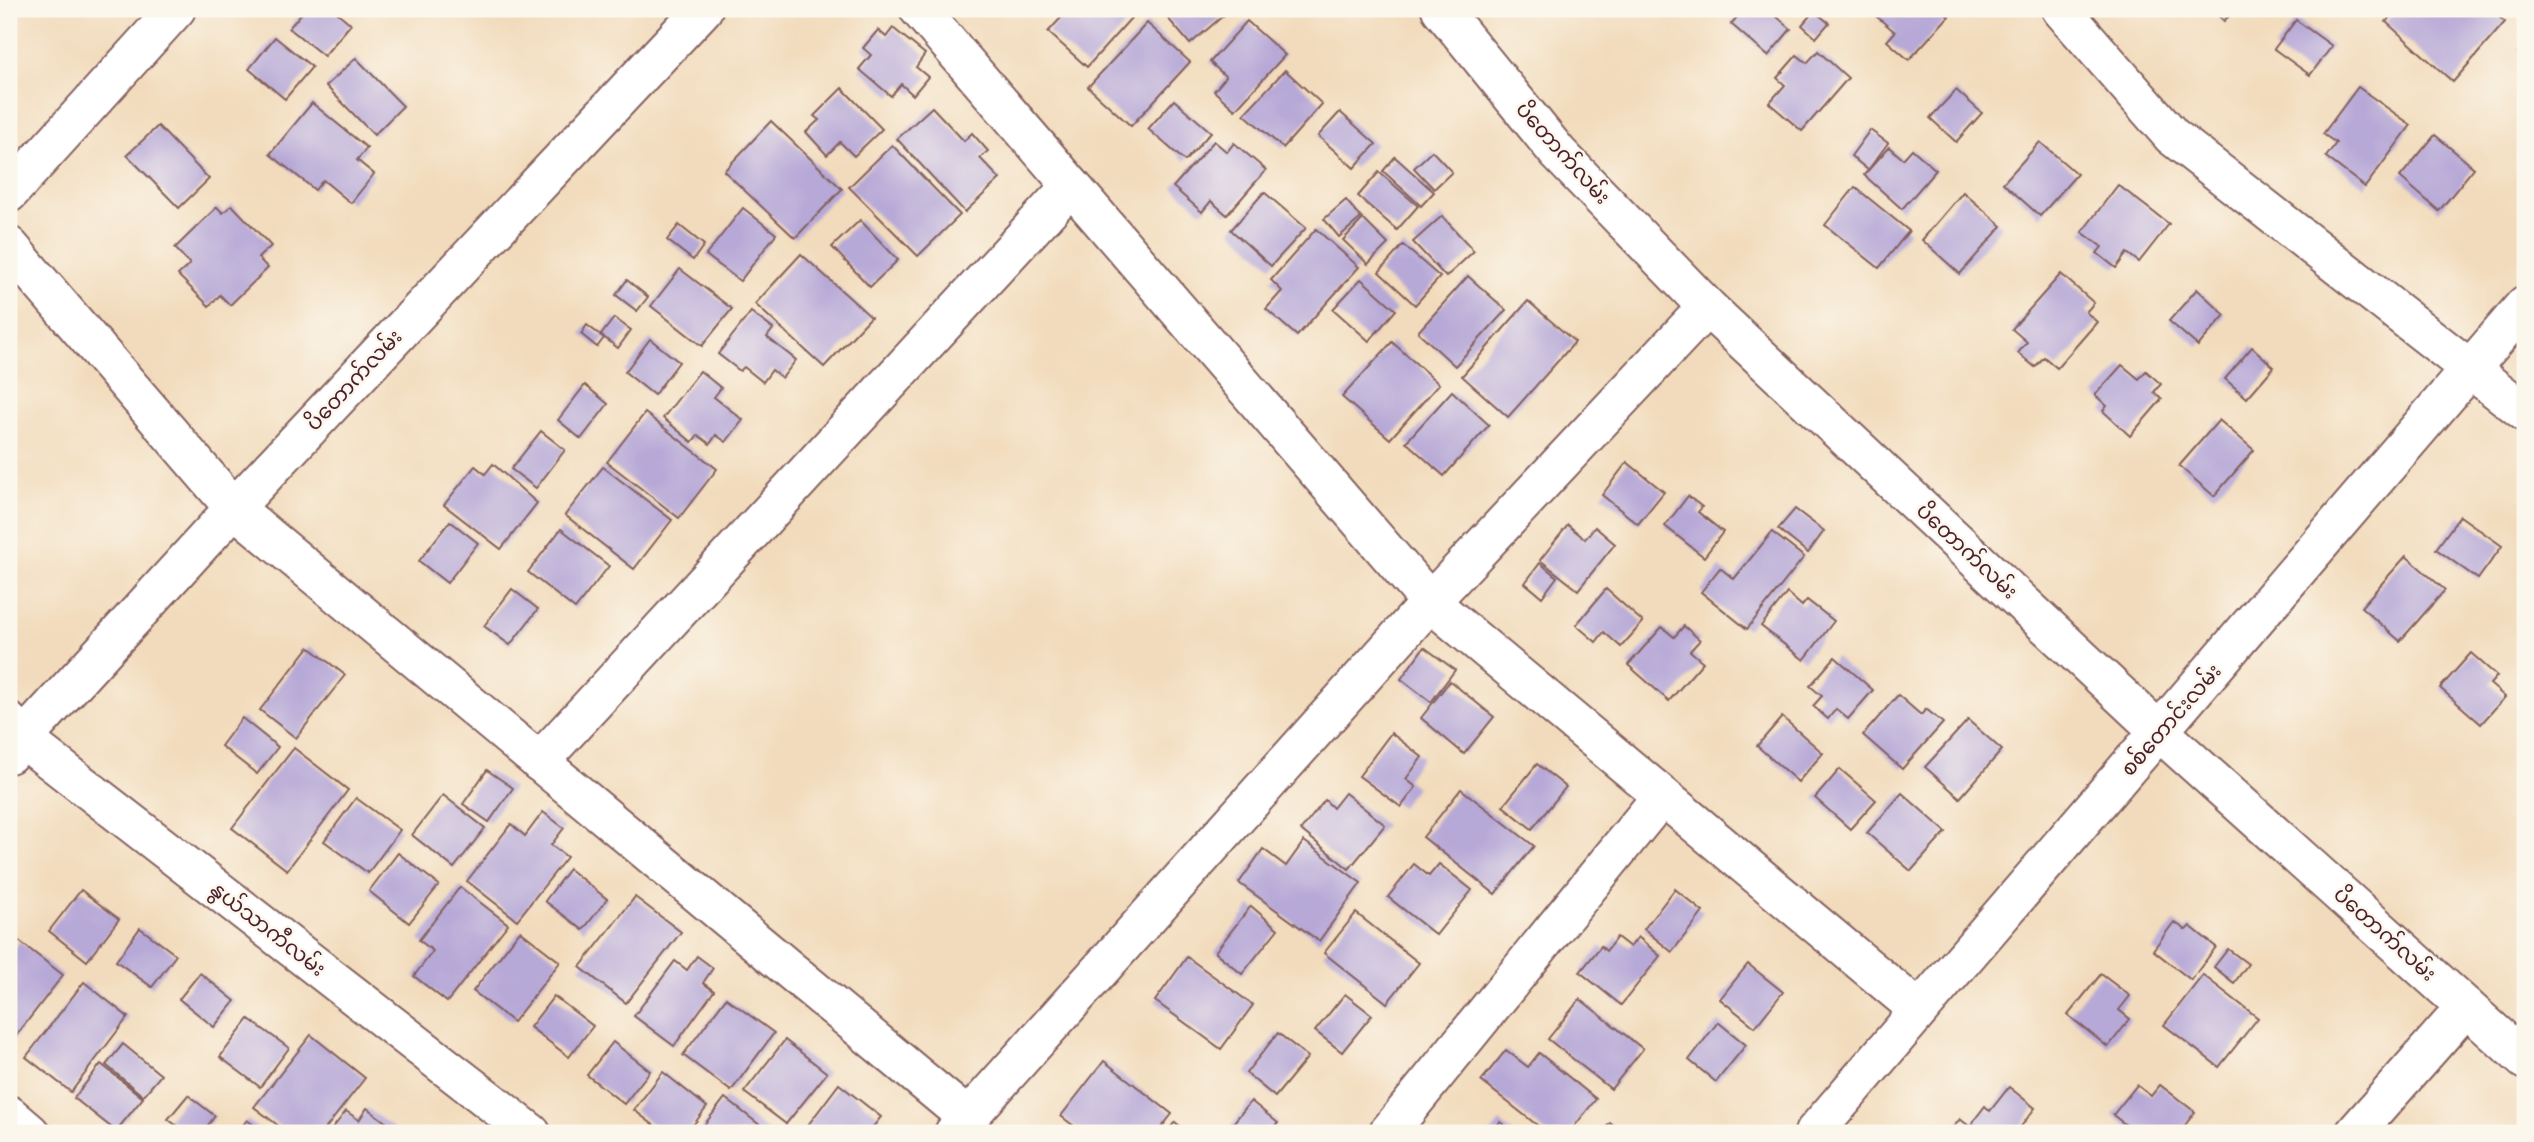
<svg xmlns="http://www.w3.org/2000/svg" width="2534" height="1142" font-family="Vollkorn,'Noto Sans Myanmar',serif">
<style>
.building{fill:#b7a9d7}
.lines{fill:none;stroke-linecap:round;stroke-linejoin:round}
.minor-casing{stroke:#85615e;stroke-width:42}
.minor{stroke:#fff;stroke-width:38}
.labels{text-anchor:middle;stroke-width:5;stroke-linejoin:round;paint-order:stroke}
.street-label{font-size:21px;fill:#4a1f2b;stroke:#fbf7ec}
</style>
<rect width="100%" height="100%" fill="#fbf7ec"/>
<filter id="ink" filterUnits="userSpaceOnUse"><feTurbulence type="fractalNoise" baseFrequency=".0143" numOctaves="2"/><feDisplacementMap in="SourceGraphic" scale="14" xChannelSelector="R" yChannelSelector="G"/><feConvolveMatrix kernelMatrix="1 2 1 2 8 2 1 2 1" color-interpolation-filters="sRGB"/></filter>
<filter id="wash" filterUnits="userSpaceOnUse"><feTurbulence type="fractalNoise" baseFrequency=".00686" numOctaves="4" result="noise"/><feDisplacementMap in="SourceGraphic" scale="28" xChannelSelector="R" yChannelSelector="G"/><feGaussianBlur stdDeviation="1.57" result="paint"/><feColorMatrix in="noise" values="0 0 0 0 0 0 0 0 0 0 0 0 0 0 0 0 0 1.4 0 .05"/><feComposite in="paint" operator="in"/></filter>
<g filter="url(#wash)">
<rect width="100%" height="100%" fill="#f2dbbc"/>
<g id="blocks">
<!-- building -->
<g class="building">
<polygon points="305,9 333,9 351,24 324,56 289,28"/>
<polygon points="1069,9 1121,9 1131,18 1087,67 1048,32"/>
<polygon points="1160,9 1231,9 1190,44"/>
<polygon points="1744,9 1768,9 1791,29 1768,56 1731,24"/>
<polygon points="1882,9 1941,9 1949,16 1909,60 1887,41 1895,32 1876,16"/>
<polygon points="2212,9 2236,9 2224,21"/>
<polygon points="2397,9 2490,9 2505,22 2453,82 2386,22"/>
<polygon points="1814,11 1829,23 1816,38 1802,25"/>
<polygon points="2296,20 2332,46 2310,75 2274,49"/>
<polygon points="1247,21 1285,55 1235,110 1214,91 1226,77 1210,62"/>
<polygon points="1147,23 1190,62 1131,126 1088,87"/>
<polygon points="893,28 925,54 916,67 928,77 913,95 901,84 891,96 859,69 871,55 863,48 878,30 886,37"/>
<polygon points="275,37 312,67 285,99 249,69"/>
<polygon points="2525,42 2525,57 2518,52"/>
<polygon points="1818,51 1848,78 1802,131 1769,103 1785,85 1777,78 1797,55 1807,63"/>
<polygon points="356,58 403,106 374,135 326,86"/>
<polygon points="1285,70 1322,104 1283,148 1244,114"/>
<polygon points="2358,87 2411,125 2365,187 2326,157 2336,143 2323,134"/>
<polygon points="842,88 882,129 854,156 840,142 827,155 806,132 819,120 814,116"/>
<polygon points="1956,90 1982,113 1956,142 1930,118"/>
<polygon points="1174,100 1211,132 1185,161 1148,129"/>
<polygon points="312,103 367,148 357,160 374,174 351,203 323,180 315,190 270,154"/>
<polygon points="932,107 964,141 972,133 988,151 980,158 1000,179 965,212 897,139"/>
<polygon points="1340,112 1376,144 1354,168 1318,136"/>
<polygon points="771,121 842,189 795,238 724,171"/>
<polygon points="158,126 209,179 179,208 127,155"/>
<polygon points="1870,130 1888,143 1868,170 1851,156"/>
<polygon points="2435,135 2474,168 2439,211 2400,177"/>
<polygon points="1214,141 1227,152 1234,143 1266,170 1227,215 1211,201 1202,212 1173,187"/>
<polygon points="2040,142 2077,174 2040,216 2003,183"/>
<polygon points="892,145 960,215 918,256 849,187"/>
<polygon points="1889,147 1903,159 1912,149 1936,170 1902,209 1864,175"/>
<polygon points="1432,151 1452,172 1434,189 1414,168"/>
<polygon points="1395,157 1434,192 1421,206 1383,171"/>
<polygon points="1379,172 1418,206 1397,230 1358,196"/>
<polygon points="2118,185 2169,224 2139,262 2127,253 2116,268 2097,253 2102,247 2082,232"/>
<polygon points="1855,187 1909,231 1879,268 1825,225"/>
<polygon points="1264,192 1306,228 1271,266 1231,230"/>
<polygon points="1963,192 2002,226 1960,274 1922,240"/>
<polygon points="1346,200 1361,218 1339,237 1324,219"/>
<polygon points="232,205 271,246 258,258 268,268 230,305 220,295 209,306 178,275 190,264 175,248 217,207 223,213"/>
<polygon points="743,208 776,234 740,281 706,255"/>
<polygon points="1442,216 1474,251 1446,277 1413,242"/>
<polygon points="1363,219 1388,244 1368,264 1343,240"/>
<polygon points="860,220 898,260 870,287 832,247"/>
<polygon points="679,225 704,245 693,260 667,240"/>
<polygon points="1316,229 1359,267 1297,336 1266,309 1282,291 1271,280"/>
<polygon points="1403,245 1440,277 1415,305 1379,272"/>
<polygon points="801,254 871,317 824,367 755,304"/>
<polygon points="680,269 732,309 702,346 651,306"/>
<polygon points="2061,274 2094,303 2086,312 2097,322 2057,368 2044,357 2035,367 2018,353 2027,342 2012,329"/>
<polygon points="1468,276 1506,310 1455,366 1418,332"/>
<polygon points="1361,279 1396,310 1369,341 1333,309"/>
<polygon points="627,280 648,297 637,311 616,295"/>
<polygon points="2197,289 2225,315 2198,346 2169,321"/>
<polygon points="1528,301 1575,342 1508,417 1462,376"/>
<polygon points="751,312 773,329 767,337 796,360 782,378 772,370 763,382 744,367 740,371 718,354"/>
<polygon points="614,318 631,330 618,348 601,335"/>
<polygon points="587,325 604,338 597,347 581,334"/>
<polygon points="650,339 679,362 654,395 625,372"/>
<polygon points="1392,342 1439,384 1390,439 1342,397"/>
<polygon points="2252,347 2274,367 2247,398 2225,379"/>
<polygon points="2122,365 2139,379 2146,371 2161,384 2154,392 2162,399 2130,436 2103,411 2107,406 2095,395"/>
<polygon points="700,371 721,388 714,397 743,420 726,442 716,435 710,444 698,435 692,442 663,418"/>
<polygon points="585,385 608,404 581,439 558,420"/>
<polygon points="1452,391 1489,425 1444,476 1406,442"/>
<polygon points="645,413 717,469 679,518 607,462"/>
<polygon points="2219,420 2254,450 2214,496 2179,466"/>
<polygon points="541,431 565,450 536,488 511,469"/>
<polygon points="1627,462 1664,492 1638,524 1602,495"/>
<polygon points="493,464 537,503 501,549 444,505 475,466 485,474"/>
<polygon points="603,467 672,520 634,569 565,515"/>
<polygon points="1688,496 1702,507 1698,512 1723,532 1704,557 1665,526"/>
<polygon points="1795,509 1824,531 1808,553 1778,529"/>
<polygon points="2460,516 2502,546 2478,579 2436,549"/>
<polygon points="450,521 478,543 447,583 419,561"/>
<polygon points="1568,525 1585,539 1595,527 1615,544 1578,590 1540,560"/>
<polygon points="561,529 609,566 575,609 528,572"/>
<polygon points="1772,532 1804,557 1747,629 1701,592 1720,568 1734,579"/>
<polygon points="2406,556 2445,590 2400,641 2361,607"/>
<polygon points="1540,563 1557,577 1542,597 1525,583"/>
<polygon points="512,589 538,609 510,645 484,626"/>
<polygon points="1606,589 1643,622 1621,647 1604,632 1596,642 1576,625"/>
<polygon points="1787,593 1802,606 1807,600 1834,621 1804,660 1761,626"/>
<polygon points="1684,626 1700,640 1690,651 1703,662 1669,701 1628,665 1662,627 1674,637"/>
<polygon points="309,647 345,675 296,738 260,710"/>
<polygon points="1424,647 1455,670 1431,702 1401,679"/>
<polygon points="2471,653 2497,676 2490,684 2505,697 2481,724 2440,688"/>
<polygon points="1835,657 1873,690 1848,719 1836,709 1828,719 1813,706 1822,696 1810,686"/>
<polygon points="1450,681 1494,717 1464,754 1421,718"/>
<polygon points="1898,695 1921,715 1926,709 1943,723 1902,769 1863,735"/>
<polygon points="1782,717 1823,753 1798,782 1757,746"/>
<polygon points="242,718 278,747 257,774 221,746"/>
<polygon points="1968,720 2002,750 1960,798 1925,767"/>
<polygon points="1391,733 1422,757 1406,779 1416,787 1401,807 1359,776"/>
<polygon points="294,748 348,790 287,870 232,828"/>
<polygon points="1537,764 1566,787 1532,829 1503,806"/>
<polygon points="1840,769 1876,800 1850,829 1815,798"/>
<polygon points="487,770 513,788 489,822 463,804"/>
<polygon points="1461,789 1534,846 1495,894 1423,837"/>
<polygon points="1345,793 1385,825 1349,869 1301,830 1325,800 1333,808"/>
<polygon points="1902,793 1946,832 1911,871 1867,833"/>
<polygon points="443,795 485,828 454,868 412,835"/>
<polygon points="356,798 400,830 368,873 324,841"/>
<polygon points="543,812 564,828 551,845 567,857 517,920 467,881 511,824 525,836"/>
<polygon points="1304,841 1361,883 1319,941 1239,883 1263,849 1286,866"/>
<polygon points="398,853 439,885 409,923 369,891"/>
<polygon points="1414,864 1429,876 1439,864 1472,890 1436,935 1388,897"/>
<polygon points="569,869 607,899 583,930 545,901"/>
<polygon points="460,887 508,924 447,1002 414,976 433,951 419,940"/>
<polygon points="1675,889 1703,912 1672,952 1644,929"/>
<polygon points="81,890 119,919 87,961 49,931"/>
<polygon points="635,897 681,932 626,1003 580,967"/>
<polygon points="1251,906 1278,929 1242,974 1215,952"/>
<polygon points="1356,913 1419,963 1387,1003 1324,953"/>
<polygon points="2174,922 2186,930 2190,926 2216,947 2191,980 2153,950"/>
<polygon points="140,928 176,955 152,987 116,961"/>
<polygon points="520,931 560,962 513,1022 473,991"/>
<polygon points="1617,937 1630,947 1638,937 1660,956 1621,1005 1580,972 1601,946 1606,951"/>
<polygon points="19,941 63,975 9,1045 9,954"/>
<polygon points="2228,949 2248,964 2234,983 2214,967"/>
<polygon points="697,956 713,968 703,983 714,991 674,1046 634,1016 675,961 687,970"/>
<polygon points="1187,957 1253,1005 1221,1049 1155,1001"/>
<polygon points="1748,964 1783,992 1755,1027 1720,999"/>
<polygon points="200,973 235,1001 214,1027 179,999"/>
<polygon points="2101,974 2130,996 2119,1010 2130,1019 2108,1047 2068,1015"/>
<polygon points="2203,975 2258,1018 2219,1067 2164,1025"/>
<polygon points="84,982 128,1017 71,1092 26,1057"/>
<polygon points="1345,994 1372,1015 1342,1052 1315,1031"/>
<polygon points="554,996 593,1026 569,1057 530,1027"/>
<polygon points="726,998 774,1033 731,1091 683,1055"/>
<polygon points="1580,999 1643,1049 1611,1089 1548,1039"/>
<polygon points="249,1019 289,1048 260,1087 220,1057"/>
<polygon points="1718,1022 1746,1045 1716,1082 1689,1060"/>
<polygon points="1278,1033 1308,1057 1275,1097 1246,1073"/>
<polygon points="311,1035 365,1078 322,1133 288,1133 254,1107"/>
<polygon points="785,1040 827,1073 786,1124 744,1092"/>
<polygon points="613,1042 650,1071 624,1104 587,1075"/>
<polygon points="123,1044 161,1075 143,1096 106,1065"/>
<polygon points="1506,1050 1528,1067 1539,1053 1596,1099 1569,1133 1547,1133 1481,1081"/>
<polygon points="1104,1061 1172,1114 1157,1133 1083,1133 1061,1116"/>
<polygon points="101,1064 143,1098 116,1131 74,1098"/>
<polygon points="663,1072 707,1107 687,1133 664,1133 634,1110"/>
<polygon points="839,1084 881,1117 868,1133 802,1133"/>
<polygon points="2137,1085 2151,1096 2160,1085 2195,1112 2179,1133 2136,1133 2113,1115"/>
<polygon points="2009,1087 2035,1108 2016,1133 1986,1133 1972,1123 1985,1106 1990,1111"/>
<polygon points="188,1095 215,1116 202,1133 186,1133 168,1119"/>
<polygon points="725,1098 770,1133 698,1133"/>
<polygon points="1251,1101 1278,1123 1269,1133 1225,1133"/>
<polygon points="367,1108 400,1133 329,1133 346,1111 359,1120"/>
<polygon points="1960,1119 1978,1133 1949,1133"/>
<polygon points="247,1120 265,1133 237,1133"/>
<polygon points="1175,1122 1188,1133 1166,1133"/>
<polygon points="1500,1122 1514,1133 1491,1133"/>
<polygon points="1610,1123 1623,1133 1601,1133"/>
<polygon points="1059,1127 1068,1133 1054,1133"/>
</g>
</g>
</g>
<g filter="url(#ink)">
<use href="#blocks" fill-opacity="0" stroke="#85615e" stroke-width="2"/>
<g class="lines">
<!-- minor casing -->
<g class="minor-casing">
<g id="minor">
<polyline points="919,9 1430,602 1919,1010"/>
<polyline points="1441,9 1558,153 1707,307 2161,733 2525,1060"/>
<polyline points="2061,9 2172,136 2525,412"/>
<polyline points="9,193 176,9"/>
<polyline points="9,246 234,508 968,1118"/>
<polyline points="9,722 23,739 531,1133"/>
<polyline points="9,754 234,508 703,9"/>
<polyline points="539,762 1071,186"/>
<polyline points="9,1115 30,1133"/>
<polyline points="954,1133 1430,602 1707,307"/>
<polyline points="1388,1133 1662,796"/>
<polyline points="1814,1133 2525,305"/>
<polyline points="2355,1133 2466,1007"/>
</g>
</g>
<!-- minor -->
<use href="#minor" class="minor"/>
</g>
</g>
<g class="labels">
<!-- street labels -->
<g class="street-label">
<text transform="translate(1563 153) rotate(48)" y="7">ပိတောက်လမ်း</text>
<text transform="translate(354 380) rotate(-47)" y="7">ပိတောက်လမ်း</text>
<text transform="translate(1967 551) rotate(43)" y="7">ပိတောက်လမ်း</text>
<text transform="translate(2171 720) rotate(-49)" y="7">စစ်တောင်းလမ်း</text>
<text transform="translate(268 929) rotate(38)" y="7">နွယ်သာကီလမ်း</text>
<text transform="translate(2385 934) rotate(42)" y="7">ပိတောက်လမ်း</text>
</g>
</g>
<!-- margin -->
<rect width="2534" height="1142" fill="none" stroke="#fbf7ec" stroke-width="35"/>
</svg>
